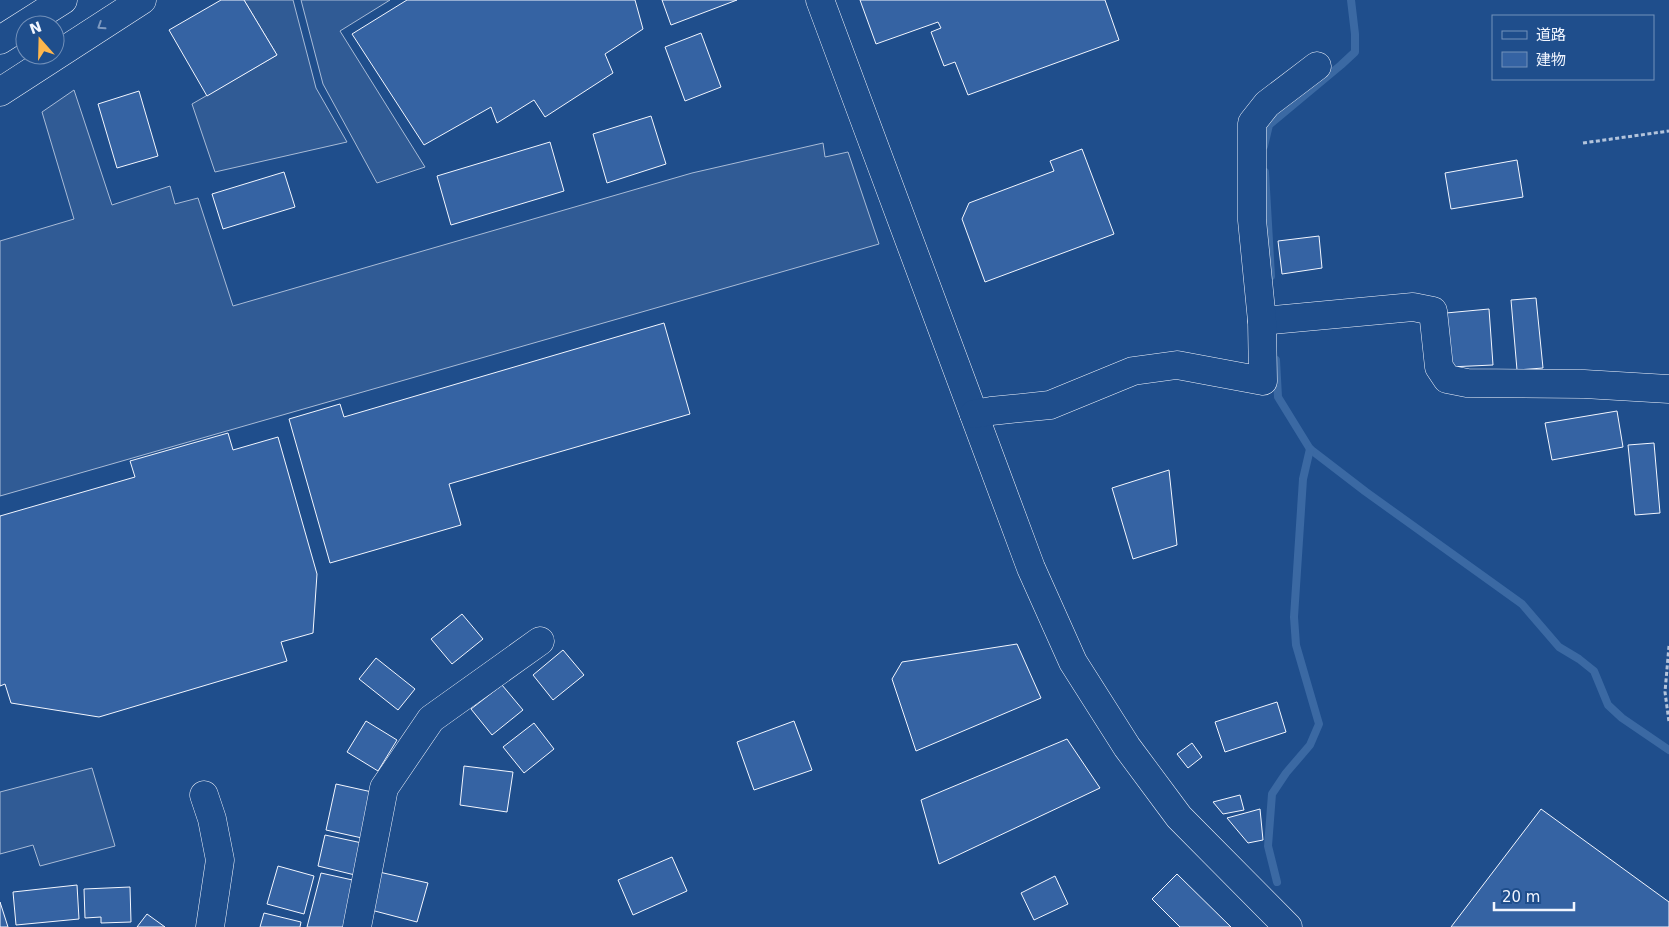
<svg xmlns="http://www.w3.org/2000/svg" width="1669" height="927" font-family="'DejaVu Sans','Noto Sans JP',sans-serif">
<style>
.parking{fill:#305b95;stroke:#a8bbd7}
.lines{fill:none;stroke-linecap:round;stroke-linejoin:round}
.stream{stroke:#3b69a3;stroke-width:8}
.building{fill:#3563a3;stroke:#f2f6ff}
.minor-casing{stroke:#f2f6ff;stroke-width:29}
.highway-casing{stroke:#f2f6ff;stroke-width:29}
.path{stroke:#b3c4dc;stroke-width:3;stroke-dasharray:4 2.5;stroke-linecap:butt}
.minor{stroke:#1f4e8c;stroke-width:28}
.highway{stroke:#1f4e8c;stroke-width:28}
.oneway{stroke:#7e9ac0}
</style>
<rect width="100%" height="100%" fill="#1f4e8c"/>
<!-- parking -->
<g class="parking">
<polygon points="244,0 293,0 316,88 347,142 215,172 192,104 277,55"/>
<polygon points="301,0 390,0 340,31 425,167 377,183 323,84"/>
<polygon points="74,90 112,205 170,186 175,204 198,198 233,306 692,173 823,143 825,157 848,152 879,244 0,496 0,241 74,219 42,112"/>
<polygon points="92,768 115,846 40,866 33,845 0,854 0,792"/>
</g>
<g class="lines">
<!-- stream -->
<g class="stream">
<polyline points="1264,146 1269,125 1341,65 1355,52 1355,34 1351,0"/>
<polyline points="1265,172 1271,276"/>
<polyline points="1276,360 1278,397 1310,449 1366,492 1522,604 1559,647 1579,659 1594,671 1608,705 1622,718 1669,750"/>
<polyline points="1277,882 1268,846 1272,794 1286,773 1310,745 1319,724 1296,645 1294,617 1303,479 1310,449"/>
</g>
</g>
<!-- building -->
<g class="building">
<polygon points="221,0 244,0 277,55 207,96 169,30"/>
<polygon points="407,0 635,0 643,29 605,54 613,73 545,117 534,100 497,123 491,107 424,145 352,34"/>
<polygon points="662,0 737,0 671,25"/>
<polygon points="860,0 1105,0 1119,40 968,95 955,62 944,66 931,32 941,28 938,22 876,44"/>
<polygon points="701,33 721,87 685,101 665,47"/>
<polygon points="139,91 158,156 117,168 98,104"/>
<polygon points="651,116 666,164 607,183 593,134"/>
<polygon points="550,142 564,191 451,225 437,176"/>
<polygon points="1082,149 1114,234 985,282 962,219 969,203 1054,171 1050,161"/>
<polygon points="1517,160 1523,197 1451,209 1445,173"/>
<polygon points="284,172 295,207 223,229 212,194"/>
<polygon points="1319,236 1322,268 1282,274 1278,241"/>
<polygon points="1536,298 1543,368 1517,370 1511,300"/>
<polygon points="1489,309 1493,365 1449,367 1446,313"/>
<polygon points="664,323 690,414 449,484 461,525 330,563 289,419 340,404 344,417"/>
<polygon points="1617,411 1623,447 1552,460 1545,423"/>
<polygon points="228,433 233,450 278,437 317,574 313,633 281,642 287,661 99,717 11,703 5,684 0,686 0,516 135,477 130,461"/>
<polygon points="1654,443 1660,513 1635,515 1628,445"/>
<polygon points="1169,470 1177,545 1133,559 1112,488"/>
<polygon points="462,614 483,639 452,664 431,639"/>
<polygon points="1017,644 1041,698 916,751 892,679 902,662"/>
<polygon points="563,650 584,675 553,700 533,675"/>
<polygon points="376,658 415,689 398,710 359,679"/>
<polygon points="502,685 523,710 492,735 471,709"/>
<polygon points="1277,702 1286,732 1225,752 1215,722"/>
<polygon points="366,721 397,740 378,771 347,752"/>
<polygon points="794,721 812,770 754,790 737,742"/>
<polygon points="534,723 554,749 524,773 503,747"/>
<polygon points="1067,739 1100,788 939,864 921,800"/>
<polygon points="1192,743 1202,757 1188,768 1177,754"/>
<polygon points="464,766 513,772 507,812 460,805"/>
<polygon points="336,784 372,792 362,838 326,830"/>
<polygon points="1240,795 1244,810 1223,814 1213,802"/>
<polygon points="1260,809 1263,840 1248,843 1227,818"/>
<polygon points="1541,809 1669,902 1669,927 1451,927"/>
<polygon points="325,835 362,843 355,875 318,866"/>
<polygon points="672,857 687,891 633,915 618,880"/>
<polygon points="278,866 314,876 304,914 267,904"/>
<polygon points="379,872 428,883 417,922 371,910"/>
<polygon points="321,873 357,881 346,927 307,927"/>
<polygon points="1177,874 1231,927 1180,927 1152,899"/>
<polygon points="1055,876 1068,904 1034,920 1021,893"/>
<polygon points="77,885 79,919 16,925 13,892"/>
<polygon points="130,887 131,922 101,923 101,917 85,918 84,889"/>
<polygon points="0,902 8,927 0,927"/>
<polygon points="264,913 301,922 300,927 260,927"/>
<polygon points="147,914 165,927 137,927"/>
</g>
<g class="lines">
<!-- minor casing -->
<g class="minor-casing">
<g id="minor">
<polyline points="820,0 1031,568 1073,662 1127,747 1179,817 1288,927"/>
<polyline points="1262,321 1413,307 1433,311 1439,367 1447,379 1467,383 1584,384 1669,389"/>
<polyline points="974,414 991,411 1050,405 1133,371 1177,365 1263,381 1262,321 1252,220 1252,123 1267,104 1317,66"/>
<polyline points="204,795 212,819 220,860 210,927"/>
<polyline points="357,927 384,788 431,719 540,641"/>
</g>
</g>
<!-- highway casing -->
<g class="highway-casing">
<g id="highway">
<polyline points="0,40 63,0"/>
<polyline points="0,92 142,0"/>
</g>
</g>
<!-- path -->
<g class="path">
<polyline points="1583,143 1669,131"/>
<polyline points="1669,646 1665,692 1669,722"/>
</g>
<!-- minor -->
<use href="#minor" class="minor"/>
<!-- highway -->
<use href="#highway" class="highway"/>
</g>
<!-- one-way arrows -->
<defs><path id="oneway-chevron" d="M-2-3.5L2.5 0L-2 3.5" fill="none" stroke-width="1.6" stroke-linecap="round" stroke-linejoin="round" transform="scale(1.25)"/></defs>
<use class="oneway" href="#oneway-chevron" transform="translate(101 26) rotate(147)"/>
<!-- legend -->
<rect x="1492" y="15" width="162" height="65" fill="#1f4e8c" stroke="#7391ba"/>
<rect x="1502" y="31" width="25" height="8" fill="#1f4e8c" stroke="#7391ba"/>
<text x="1536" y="40" font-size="15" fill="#f2f6ff">道路</text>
<rect x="1502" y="52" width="25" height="15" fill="#3563a3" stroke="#7391ba"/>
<text x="1536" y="65" font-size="15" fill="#f2f6ff">建物</text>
<!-- north arrow -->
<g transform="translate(40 40) rotate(340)"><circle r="24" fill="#1f4e8c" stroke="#7391ba"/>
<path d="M0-4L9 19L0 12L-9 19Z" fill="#ffb74d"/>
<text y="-8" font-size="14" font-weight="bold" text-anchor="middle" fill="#f2f6ff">N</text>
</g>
<!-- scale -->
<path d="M1494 902v8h80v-8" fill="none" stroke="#f2f6ff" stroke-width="2.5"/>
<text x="1502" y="902" font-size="15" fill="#f2f6ff" stroke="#1f4e8c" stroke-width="4" paint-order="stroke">20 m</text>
</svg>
